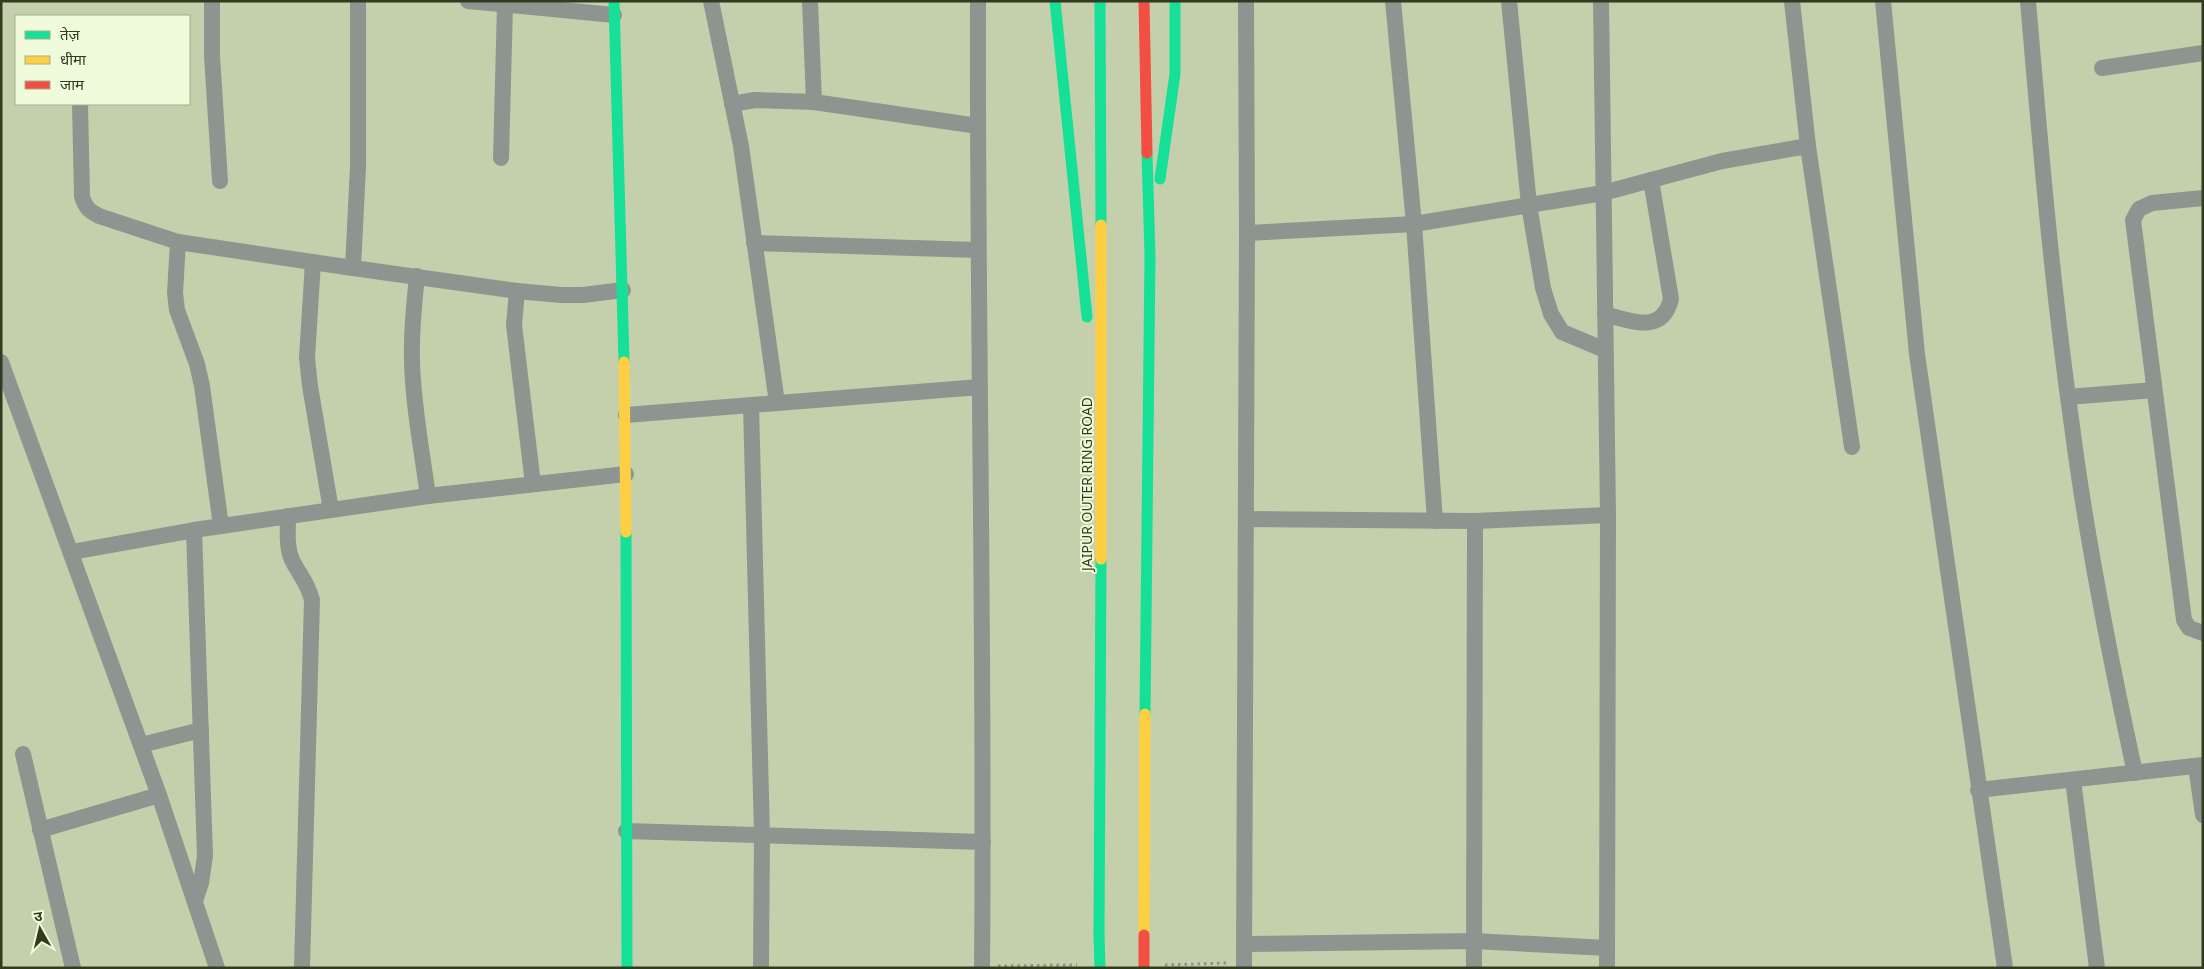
<svg xmlns="http://www.w3.org/2000/svg" width="2204" height="969" font-family="Georgia,'Noto Sans Devanagari',serif">
<style>
.lines{fill:none;stroke-linecap:round;stroke-linejoin:round}
.path{stroke:#8b9386;stroke-width:3;stroke-dasharray:2.5 4;stroke-linecap:butt}
.street{stroke:#8d9590;stroke-width:16}
.fast{stroke:#16e098;stroke-width:11}
.slow{stroke:#ffcf43;stroke-width:11}
.jam{stroke:#f24e42;stroke-width:11}
.fast-bridge{stroke:#16e098;stroke-width:11}
.jam-bridge{stroke:#f24e42;stroke-width:11}
.labels{text-anchor:middle;stroke-width:4;stroke-linejoin:round;paint-order:stroke}
.street-label{font-size:14px;fill:#323b20;stroke:#effbda}
</style>
<rect width="100%" height="100%" fill="#c4d0ab"/>
<g class="lines">
<!-- path -->
<g class="path">
<polyline points="1165,965 1227,963"/>
<polyline points="998,966 1077,965"/>
</g>
<!-- street -->
<g class="street">
<polyline points="212,1 212,56 220,181"/>
<polyline points="468,1 614,15"/>
<polyline points="711,1 741,146 777,403"/>
<polyline points="810,1 814,102"/>
<path d="M978,1c-1,322 7,645 4,967"/>
<polyline points="1393,1 1414,224 1435,521"/>
<polyline points="1509,1 1529,205 1543,288 1551,314 1562,332 1605,350"/>
<polyline points="1601,1 1608,515 1607,968"/>
<polyline points="1792,1 1808,146 1852,447"/>
<polyline points="1883,1 1917,354 2005,968"/>
<path d="M2028,1c12,142 24,284 44,425 15,117 38,232 63,347"/>
<polyline points="2102,68 2203,53"/>
<path d="M80,104l2,92c3,11 7,15 17,20l79,26 175,26 164,23 44,4h22l40,-5"/>
<polyline points="732,104 755,100 814,102 978,126"/>
<polyline points="501,158 505,5"/>
<polyline points="2203,198 2152,203 2139,209 2133,220 2184,620 2189,628 2203,633"/>
<polyline points="1247,233 1414,224 1603,193 1722,161 1808,146"/>
<polyline points="178,242 175,293 177,310 197,364 202,386 221,526"/>
<polyline points="754,243 977,250"/>
<polyline points="313,262 307,358 310,386 331,510"/>
<polyline points="353,268 358,167 358,1"/>
<path d="M417,276c-3,28 -6,57 -5,85 1,45 10,90 16,135"/>
<polyline points="517,291 514,325 533,484"/>
<path d="M1605,314c26,7 57,21 66,-15l-20,-119"/>
<polyline points="1,362 159,795 217,968"/>
<polyline points="2068,397 2154,390"/>
<polyline points="751,405 762,835 761,968"/>
<polyline points="626,415 980,387"/>
<path d="M288,516c0,15 -2,30 4,44 8,16 15,21 20,40l-10,368"/>
<polyline points="1246,519 1475,521"/>
<polyline points="194,530 205,856 201,883 195,901"/>
<polyline points="71,552 194,530 428,496 626,474"/>
<polyline points="141,745 201,730"/>
<polyline points="23,754 73,968"/>
<polyline points="2196,766 2203,815"/>
<polyline points="2073,780 2097,968"/>
<polyline points="1978,790 2203,765"/>
<polyline points="40,830 159,795"/>
<polyline points="626,831 983,842"/>
<polyline points="1244,944 1474,941 1607,948"/>
<polyline points="1244,968 1247,233 1246,1"/>
<polyline points="1474,968 1475,521 1608,515"/>
</g>
<!-- fast -->
<g class="fast">
<polyline points="614,1 624,362"/>
<polyline points="1055,1 1087,317"/>
<polyline points="1100,1 1101,225"/>
<polyline points="1160,179 1175,74 1175,1"/>
<polyline points="626,532 627,968"/>
<polyline points="1145,714 1150,256 1147,153"/>
<polyline points="1099,935 1101,559"/>
</g>
<!-- slow -->
<g class="slow">
<polyline points="1101,225 1101,559"/>
<polyline points="624,362 626,532"/>
<polyline points="1144,935 1145,714"/>
</g>
<!-- jam -->
<polyline class="jam" points="1144,1 1147,153"/>
<!-- fast-bridge -->
<polyline class="fast-bridge" points="1099,935 1100,968"/>
<!-- jam-bridge -->
<polyline class="jam-bridge" points="1144,935 1144,968"/>
</g>
<g class="labels">
<!-- street labels -->
<g class="street-label">
<text transform="translate(1087 484) rotate(-90)" y="5">JAIPUR OUTER RING ROAD</text>
</g>
</g>
<!-- border -->
<rect width="2204" height="969" fill="none" stroke="#323b20" stroke-width="5"/>
<!-- legend -->
<rect x="15" y="15" width="175" height="90" fill="#effbda" stroke="#a3ae90"/>
<rect x="25" y="31" width="25" height="8" fill="#16e098" stroke="#a3ae90"/>
<text x="60" y="40" font-size="15" fill="#323b20">तेज़</text>
<rect x="25" y="56" width="25" height="8" fill="#ffcf43" stroke="#a3ae90"/>
<text x="60" y="65" font-size="15" fill="#323b20">धीमा</text>
<rect x="25" y="81" width="25" height="8" fill="#f24e42" stroke="#a3ae90"/>
<text x="60" y="90" font-size="15" fill="#323b20">जाम</text>
<!-- north arrow -->
<g transform="translate(40 929) rotate(352)" stroke="#effbda" stroke-width="4" paint-order="stroke">
<path d="M0-4L9 19L0 12L-9 19Z" fill="#323b20"/>
<text y="-8" font-size="14" font-weight="bold" text-anchor="middle" fill="#323b20">उ</text>
</g>
</svg>
